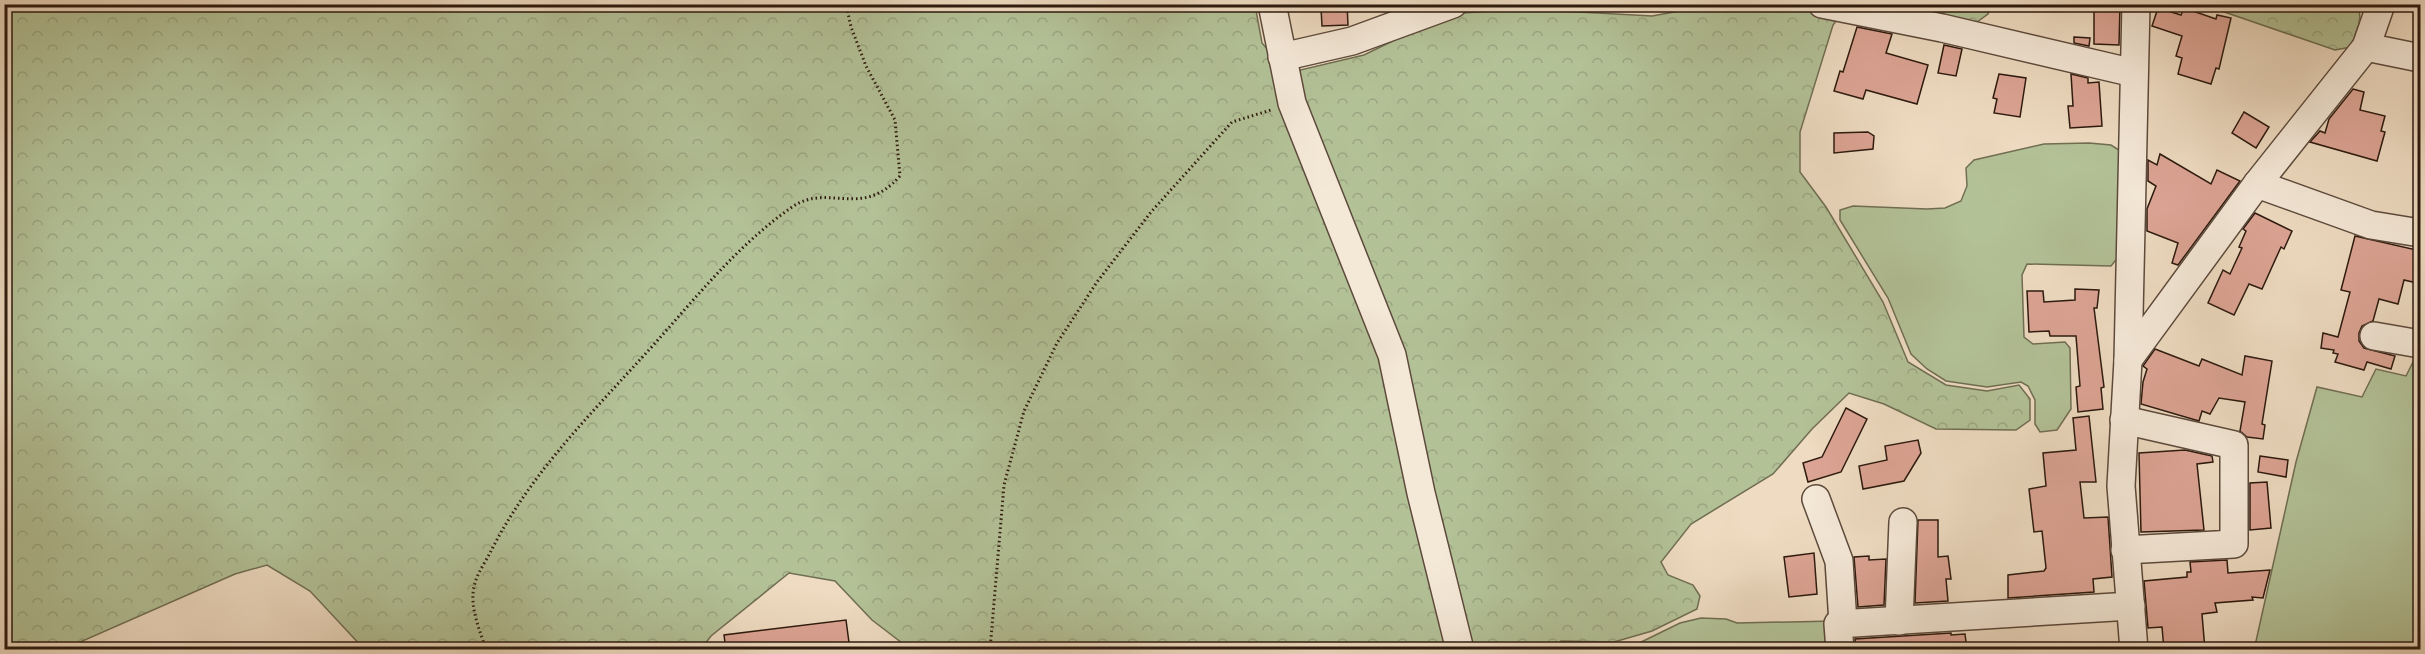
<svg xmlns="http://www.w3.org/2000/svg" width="2425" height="654" font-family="Vollkorn,serif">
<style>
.green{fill:#b3c197;stroke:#706e53;stroke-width:1.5}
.forest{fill:url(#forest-crowns);stroke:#706e53;stroke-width:1.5}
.building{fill:#dca494;stroke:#2d1a0f;stroke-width:1.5}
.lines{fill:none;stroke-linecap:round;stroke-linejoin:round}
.minor-casing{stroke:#5d4a3c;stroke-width:30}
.path{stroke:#2d1a0f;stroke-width:3;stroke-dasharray:1.5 3;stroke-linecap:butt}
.minor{stroke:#f4e8d7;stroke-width:27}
</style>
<defs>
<pattern id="forest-crowns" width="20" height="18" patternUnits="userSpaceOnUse" patternTransform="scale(1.5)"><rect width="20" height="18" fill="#b3c197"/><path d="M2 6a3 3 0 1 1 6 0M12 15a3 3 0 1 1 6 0" fill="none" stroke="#9aa581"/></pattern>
</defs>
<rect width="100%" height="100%" fill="#eedbc1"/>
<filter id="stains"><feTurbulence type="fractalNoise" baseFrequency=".00333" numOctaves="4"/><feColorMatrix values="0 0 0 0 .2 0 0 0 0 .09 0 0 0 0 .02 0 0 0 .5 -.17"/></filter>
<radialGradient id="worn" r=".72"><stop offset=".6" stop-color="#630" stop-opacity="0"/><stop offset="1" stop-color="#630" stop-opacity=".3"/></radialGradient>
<!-- green -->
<g class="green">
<polygon points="2089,143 2111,145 2122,152 2119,256 2111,266 2027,264 2022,275 2024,337 2033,344 2065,342 2070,348 2071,409 2057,430 2040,432 2035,424 2035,400 2028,386 2021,382 1987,387 1946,381 1927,369 1911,354 1888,298 1840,220 1840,210 1853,206 1927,209 1945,208 1961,201 1967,186 1966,168 1974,160 2044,144"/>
<polygon points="2416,356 2420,356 2420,649 2254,650 2296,462 2317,387 2362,397 2376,369 2406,376"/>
<polygon points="1701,618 1726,619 1737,623 1834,621 1836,649 1633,650 1633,646 1680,623"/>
</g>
<!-- forest -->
<g class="forest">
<polygon points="4,5 1255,5 1262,43 1288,73 1364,55 1448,14 1522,9 1652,16 1713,5 1849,5 1833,25 1800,132 1800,172 1826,207 1883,302 1908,362 1946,385 1987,391 2019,385 2030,399 2030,420 2016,430 1936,429 1884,404 1849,393 1812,429 1773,474 1691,524 1661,562 1668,575 1693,585 1700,596 1697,609 1652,631 1614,642 1561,641 1553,649 1445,650 1444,647 1420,645 1416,650 910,649 872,620 835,581 789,573 711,636 701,649 364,649 310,591 267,565 235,574 80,642 74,649 5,649"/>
<polygon points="1865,5 1990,5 1988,14 1977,22"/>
<polygon points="2204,5 2359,5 2360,21 2351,47 2335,50"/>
</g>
<!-- building -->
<g class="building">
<polygon points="1332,4 1347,4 1348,25 1322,26 1321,8 1332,8"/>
<polygon points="2094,4 2120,4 2119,45 2094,44"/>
<polygon points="2158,8 2181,15 2184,8 2216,19 2217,15 2231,18 2219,69 2216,68 2211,84 2178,74 2182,58 2176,56 2182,36 2152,26"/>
<polygon points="1857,27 1892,34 1886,53 1928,65 1917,104 1866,90 1863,99 1834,91 1840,71 1843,72"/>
<polygon points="2074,37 2090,38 2089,46 2074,43"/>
<polygon points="1944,45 1962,49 1956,76 1938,73"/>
<polygon points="1999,74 2026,78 2020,117 1994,113 1997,99 1993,98"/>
<polygon points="2071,74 2088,78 2088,83 2099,82 2102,126 2070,128 2068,106 2073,106"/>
<polygon points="2353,89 2364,92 2360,110 2385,116 2381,131 2385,132 2377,161 2310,142 2320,131 2325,133 2329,119"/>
<polygon points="2244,112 2269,127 2256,148 2232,133"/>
<polygon points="1868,132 1874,136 1873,149 1834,153 1834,133"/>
<polygon points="2160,154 2211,184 2217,170 2240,181 2178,265 2172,263 2178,243 2147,231 2147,209 2156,186 2148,181 2148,160 2157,165"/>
<polygon points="2255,213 2292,231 2284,249 2281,247 2262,289 2249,284 2234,315 2208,303 2223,270 2230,274 2242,248 2239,247 2246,231 2243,229"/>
<polygon points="2355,236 2421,251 2421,284 2404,280 2398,304 2379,299 2373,321 2362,326 2359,333 2359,341 2364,348 2395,356 2391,369 2367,362 2364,370 2335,362 2338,354 2333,353 2334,350 2321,348 2323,333 2338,337 2350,292 2341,290"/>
<polygon points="2075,289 2099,290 2097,308 2094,308 2104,387 2101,388 2103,409 2078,412 2076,387 2080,386 2076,336 2050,336 2049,331 2029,332 2027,291 2043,291 2044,302 2075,300"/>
<polygon points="2155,349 2199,366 2202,359 2242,375 2245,356 2272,361 2262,424 2265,425 2263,439 2247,437 2240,431 2245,402 2219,398 2210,414 2202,411 2199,421 2141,404 2143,382 2147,369 2143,366"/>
<polygon points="1846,408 1867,419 1841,472 1808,482 1803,463 1822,457"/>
<polygon points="2089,416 2096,482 2080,482 2084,518 2108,517 2112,577 2093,579 2094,592 2008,598 2008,575 2044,571 2046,568 2042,531 2034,532 2029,489 2046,486 2043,453 2076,450 2073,418"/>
<polygon points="1918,440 1921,453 1904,481 1863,489 1859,466 1887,460 1885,446"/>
<polygon points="2185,450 2212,456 2213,462 2197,464 2204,530 2141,532 2139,453"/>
<polygon points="2260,456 2288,460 2286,477 2258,472"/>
<polygon points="2267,482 2271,528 2250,530 2250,483"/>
<polygon points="1918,520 1938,520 1938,557 1948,556 1951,579 1946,579 1948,601 1915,603"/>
<polygon points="1814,553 1817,594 1789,597 1784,557"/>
<polygon points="1869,556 1869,560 1886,559 1884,605 1858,607 1854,557"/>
<polygon points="2227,560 2228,573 2270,570 2263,598 2252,597 2253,600 2215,603 2217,612 2202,614 2205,650 2164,650 2162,627 2148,628 2144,581 2187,577 2187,572 2191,572 2190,562"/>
<polygon points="846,620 850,650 726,650 724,635"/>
<polygon points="1951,633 1951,635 1965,634 1967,650 1856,650 1855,639"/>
</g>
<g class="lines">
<!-- minor casing -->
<g class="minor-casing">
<g id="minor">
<polyline points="1272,4 1292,103 1392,355 1421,493 1460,650"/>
<polyline points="1822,4 1942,28 2134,73"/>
<polyline points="2366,47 2420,58"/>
<polyline points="1282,57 1352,41 1453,4"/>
<polyline points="2257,184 2371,225 2420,233"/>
<polyline points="2374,336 2420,344"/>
<polyline points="2128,360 2257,184 2366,47 2381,4"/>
<polyline points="2124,420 2234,445 2234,544 2125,550"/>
<polyline points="1816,499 1839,561 1843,623"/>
<polyline points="1899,621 1903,522"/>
<polyline points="1840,650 1838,624 2131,606"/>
<polyline points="2134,650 2121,486 2128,360 2136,4"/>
</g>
</g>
<!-- path -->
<g class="path">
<path d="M486,650c-6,-20 -18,-45 -11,-67 3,-11 11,-22 16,-32 41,-81 106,-143 166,-210 42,-47 82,-97 135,-134 37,-25 69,13 108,-31l-5,-56 -29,-54 -15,-39 -5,-23"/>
<polyline points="990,650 1004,485 1024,411 1057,343 1097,282 1151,212 1232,122 1271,110"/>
</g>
<!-- minor -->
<use href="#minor" class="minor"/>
</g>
<!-- margin -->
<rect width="2425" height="654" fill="none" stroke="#eedbc1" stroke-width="24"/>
<rect x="6" y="6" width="2413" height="642" fill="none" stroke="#2d1a0f" stroke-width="3"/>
<rect x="12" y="12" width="2401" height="630" fill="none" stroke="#2d1a0f" stroke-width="1.5"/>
<rect width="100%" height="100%" filter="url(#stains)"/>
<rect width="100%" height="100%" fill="url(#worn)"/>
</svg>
